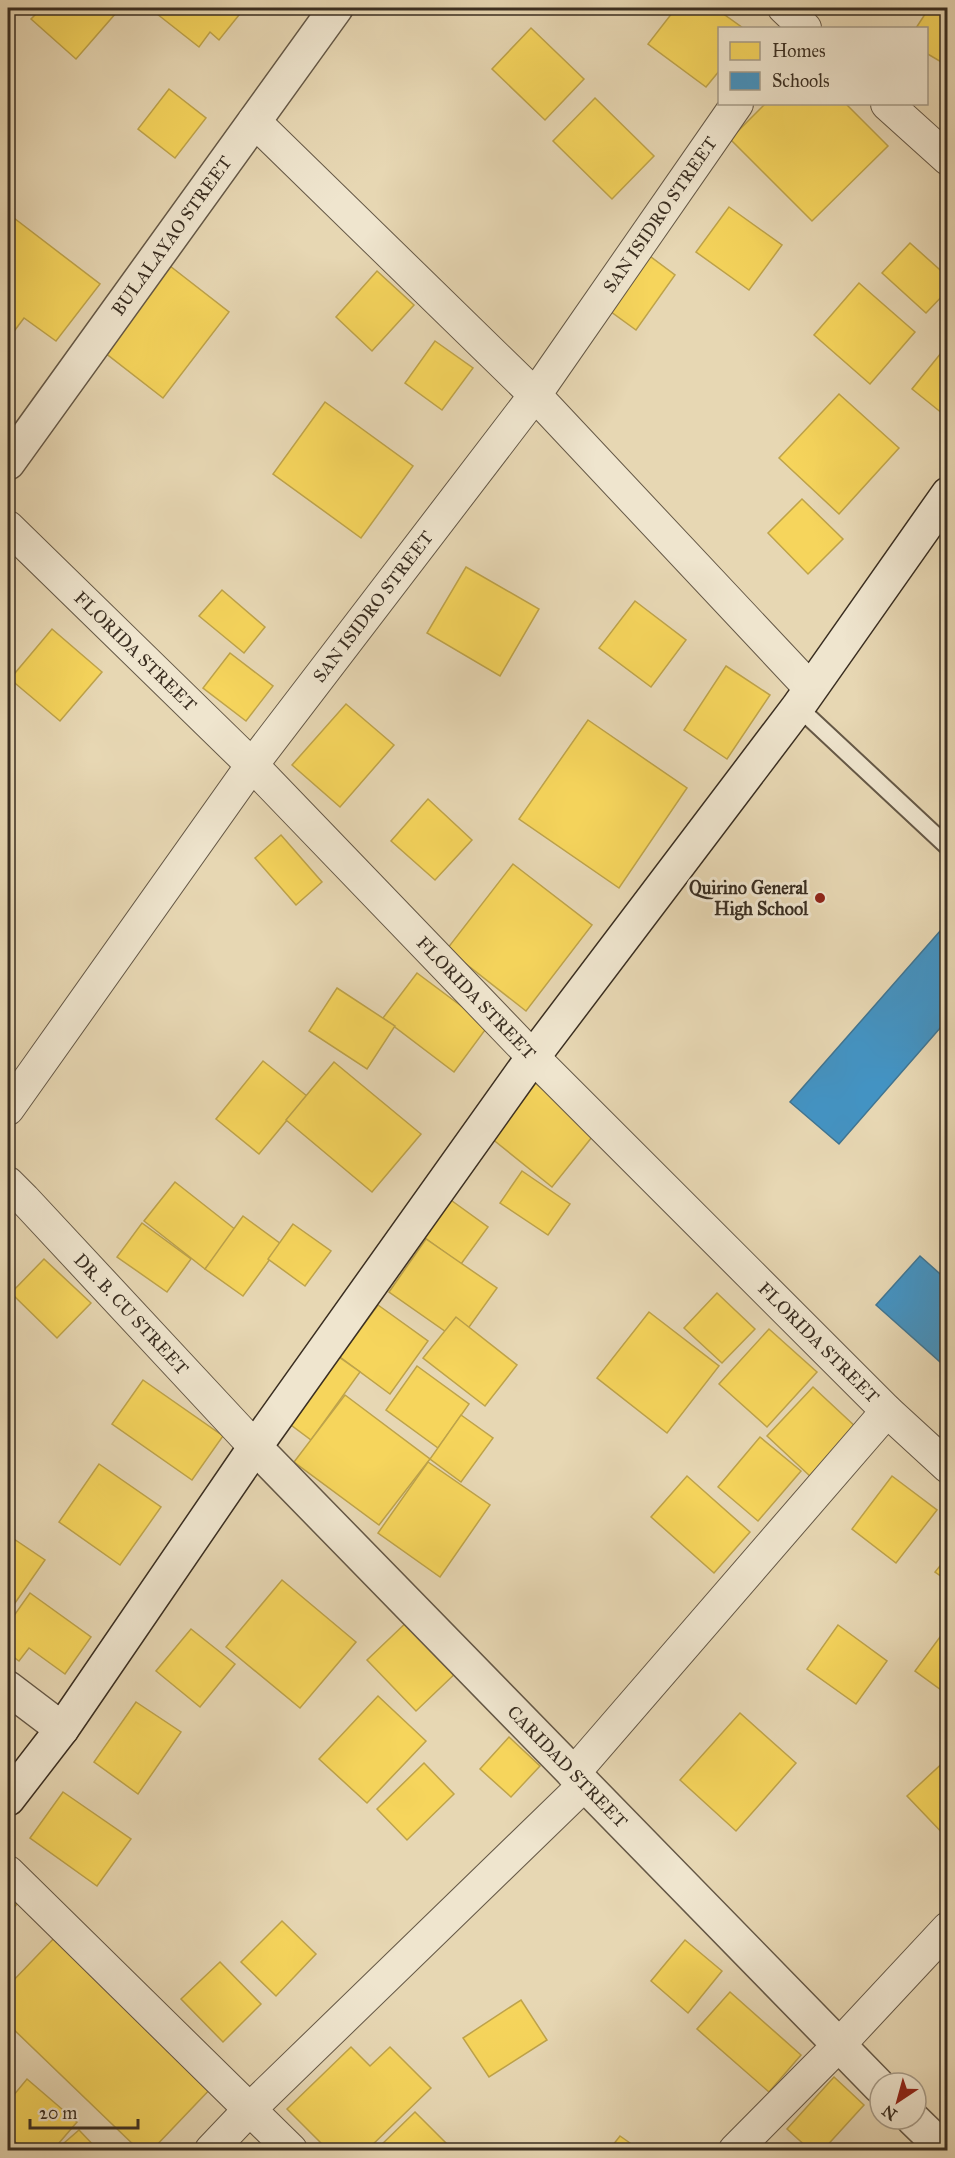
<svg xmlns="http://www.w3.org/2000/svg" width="955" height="2158" font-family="'IM FELL Great Primer',serif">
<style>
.homes{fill:#f6d55c;stroke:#bea34a;stroke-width:1.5}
.schools{fill:#4393c3;stroke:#407592;stroke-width:1.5}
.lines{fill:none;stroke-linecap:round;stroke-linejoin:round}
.service-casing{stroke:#655846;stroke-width:20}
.minor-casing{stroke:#655846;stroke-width:34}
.tertiary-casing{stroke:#655846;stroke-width:36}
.secondary-casing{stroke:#3a2e21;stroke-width:36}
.service{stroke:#efe5ce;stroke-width:16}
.minor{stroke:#efe5ce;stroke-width:32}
.tertiary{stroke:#efe5ce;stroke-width:33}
.secondary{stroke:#efe5ce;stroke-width:33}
.poi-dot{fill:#8f2418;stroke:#efe5ce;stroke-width:2}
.labels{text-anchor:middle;stroke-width:6;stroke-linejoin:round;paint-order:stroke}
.street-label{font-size:18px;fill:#3a2e21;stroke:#efe5ce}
.poi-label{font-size:18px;font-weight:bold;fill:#3a2e21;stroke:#efe5ce;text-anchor:end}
</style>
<rect width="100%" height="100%" fill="#e7d7b3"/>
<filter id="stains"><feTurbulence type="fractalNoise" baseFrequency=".00333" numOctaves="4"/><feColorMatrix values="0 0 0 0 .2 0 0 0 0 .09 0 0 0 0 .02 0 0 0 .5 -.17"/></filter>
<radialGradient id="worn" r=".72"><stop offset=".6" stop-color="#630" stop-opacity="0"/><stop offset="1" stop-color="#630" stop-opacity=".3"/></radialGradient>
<!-- homes -->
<g class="homes">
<polygon points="42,8 110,8 116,13 76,59 31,19"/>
<polygon points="154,8 239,8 243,10 219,40 210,32 199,47 152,10"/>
<polygon points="676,8 715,8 743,28 720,28 720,70 706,87 648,44"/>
<polygon points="929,8 948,8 948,66 926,53 926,28 916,28"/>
<polygon points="531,28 584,79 545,120 492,69"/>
<polygon points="169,89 206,118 175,158 138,129"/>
<polygon points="595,98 654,156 612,199 553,141"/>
<polygon points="765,104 846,104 888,146 812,221 730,139"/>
<polygon points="729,207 782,245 749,290 696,252"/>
<polygon points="10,215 100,284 56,341 24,318 12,334 8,330 8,219"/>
<polygon points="910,243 948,277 948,290 926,313 882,273"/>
<polygon points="643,251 675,275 636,330 603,306"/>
<polygon points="170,266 229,312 163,398 104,352"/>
<polygon points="377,271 414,305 372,351 336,317"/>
<polygon points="859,283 915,332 870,384 814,335"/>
<polygon points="435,341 473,368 442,410 405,383"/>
<polygon points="941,353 948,359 948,418 912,389"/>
<polygon points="839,394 899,448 839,514 779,458"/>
<polygon points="325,402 413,466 361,538 273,474"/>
<polygon points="802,499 843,539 808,574 768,533"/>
<polygon points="466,567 539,609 500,676 427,633"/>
<polygon points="222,590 265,627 244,653 199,616"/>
<polygon points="635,601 686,640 651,687 599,648"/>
<polygon points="52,629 102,672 60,721 10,679"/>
<polygon points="230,653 273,686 246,721 203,688"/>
<polygon points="726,666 770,695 727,759 684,730"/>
<polygon points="346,704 394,745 340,807 292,765"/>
<polygon points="588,720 687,788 619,888 519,819"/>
<polygon points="428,799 472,840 435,880 391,841"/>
<polygon points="281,835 322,882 296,905 255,858"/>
<polygon points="513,864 592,925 526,1011 447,949"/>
<polygon points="417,973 488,1026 454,1072 383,1018"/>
<polygon points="337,988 395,1026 367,1069 309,1031"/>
<polygon points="263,1061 307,1096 259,1154 216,1119"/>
<polygon points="334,1062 421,1134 372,1192 286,1120"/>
<polygon points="530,1079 596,1132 552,1187 486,1134"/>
<polygon points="522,1171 570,1204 548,1235 500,1203"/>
<polygon points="175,1182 236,1230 205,1269 144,1221"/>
<polygon points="448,1198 488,1227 461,1264 421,1235"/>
<polygon points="243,1216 281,1244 243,1296 205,1269"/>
<polygon points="142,1223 191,1259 167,1292 117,1257"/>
<polygon points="293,1224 331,1251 305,1286 268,1259"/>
<polygon points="426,1239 497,1288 459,1341 389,1292"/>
<polygon points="44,1259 91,1303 57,1338 11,1293"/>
<polygon points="717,1293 755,1329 722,1363 684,1328"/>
<polygon points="378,1305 428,1341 390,1394 340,1357"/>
<polygon points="649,1312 719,1366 667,1433 597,1378"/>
<polygon points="456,1317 517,1365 485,1406 423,1358"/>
<polygon points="769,1329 817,1372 767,1427 719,1384"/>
<polygon points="336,1355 360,1372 311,1440 287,1422"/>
<polygon points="417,1366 469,1404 438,1448 386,1410"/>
<polygon points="143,1380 223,1436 192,1480 112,1424"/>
<polygon points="813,1387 858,1429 812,1478 767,1436"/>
<polygon points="345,1395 430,1459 379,1525 294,1462"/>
<polygon points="461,1415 493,1438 461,1482 430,1459"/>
<polygon points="760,1437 801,1471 758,1521 718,1487"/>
<polygon points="428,1462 490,1505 440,1577 378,1533"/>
<polygon points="99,1464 161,1507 120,1565 59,1522"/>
<polygon points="687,1476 750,1532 714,1573 651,1517"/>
<polygon points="892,1476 937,1510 896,1563 852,1529"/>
<polygon points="8,1535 45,1560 8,1613"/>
<polygon points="948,1556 948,1581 935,1572"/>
<polygon points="282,1580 356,1642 300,1708 226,1647"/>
<polygon points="30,1593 91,1637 65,1674 29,1648 19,1661 8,1653 8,1624"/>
<polygon points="412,1617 461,1668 416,1711 367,1660"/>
<polygon points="838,1625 887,1661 856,1704 807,1669"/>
<polygon points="948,1626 948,1695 915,1671"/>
<polygon points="191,1629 235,1664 200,1707 156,1671"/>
<polygon points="378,1696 426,1741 367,1803 319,1759"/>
<polygon points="136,1702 181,1732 138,1794 94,1762"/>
<polygon points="740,1713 796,1763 736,1831 680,1780"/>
<polygon points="509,1737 540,1766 511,1797 480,1769"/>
<polygon points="948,1758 948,1839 907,1796"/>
<polygon points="424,1763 454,1794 407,1840 377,1809"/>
<polygon points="63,1792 131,1839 97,1886 30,1838"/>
<polygon points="8,1895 17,1904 8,1914"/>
<polygon points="282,1921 316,1954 276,1996 241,1962"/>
<polygon points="58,1934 215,2084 152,2150 139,2150 8,2024 8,1986"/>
<polygon points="685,1940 722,1971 688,2013 651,1981"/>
<polygon points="220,1962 261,2004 223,2042 181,1999"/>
<polygon points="730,1992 801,2055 769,2092 697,2029"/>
<polygon points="521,2000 547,2040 489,2077 463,2038"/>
<polygon points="351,2047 370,2066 390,2047 431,2088 367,2150 328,2150 287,2109"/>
<polygon points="834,2077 864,2105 823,2150 810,2150 787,2129"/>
<polygon points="27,2079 77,2122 53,2150 25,2150 8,2136 8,2102"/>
<polygon points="415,2112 453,2150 376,2150"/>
<polygon points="79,2130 98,2150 56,2150"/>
<polygon points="620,2136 640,2150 609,2150"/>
</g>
<!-- schools -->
<g class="schools">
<polygon points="948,922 948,1019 839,1144 790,1102"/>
<polygon points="920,1256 948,1281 948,1369 876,1305"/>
</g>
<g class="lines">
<!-- service casing -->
<g class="service-casing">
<polyline id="service" points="798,707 948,847"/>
</g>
<!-- minor casing -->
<g class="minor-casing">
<g id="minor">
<polyline points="784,8 805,28"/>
<polyline points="887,104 948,159"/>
<polyline points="254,121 535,395 810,688"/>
<path id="s1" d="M8,527l244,238 281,292 354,354 61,56"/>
<path id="s2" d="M8,1109l244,-344 283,-370 202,-291"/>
<path id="s3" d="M8,1183l16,16 231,248"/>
<polyline points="573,1774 887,1411"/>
<polyline points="8,1872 291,2150"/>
<polyline points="211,2150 249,2110 584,1785"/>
<polyline points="735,2150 838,2046 948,1928"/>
</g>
</g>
<!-- tertiary casing -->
<g class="tertiary-casing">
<g id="tertiary">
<path id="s4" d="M8,463l328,-455"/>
<path id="s5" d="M255,1447l625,640"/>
<polyline points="8,1688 62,1729"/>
<polyline points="913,2119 945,2150"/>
</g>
</g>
<!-- secondary casing -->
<g class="secondary-casing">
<polyline id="secondary" points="8,1799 62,1729 255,1447 533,1057 798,707 948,494"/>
</g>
<!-- service -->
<use href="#service" class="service"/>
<!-- minor -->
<use href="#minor" class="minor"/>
<!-- tertiary -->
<use href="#tertiary" class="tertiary"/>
<!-- secondary -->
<use href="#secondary" class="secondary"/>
</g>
<!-- markers -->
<circle class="poi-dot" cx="820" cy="898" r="6"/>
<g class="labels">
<!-- street labels -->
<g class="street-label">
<text dy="6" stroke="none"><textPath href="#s2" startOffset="1107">SAN ISIDRO STREET</textPath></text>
<text dy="6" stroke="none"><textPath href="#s4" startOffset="280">BULALAYAO STREET</textPath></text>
<text dy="6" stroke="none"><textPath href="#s2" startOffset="621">SAN ISIDRO STREET</textPath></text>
<text dy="6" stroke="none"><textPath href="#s1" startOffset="178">FLORIDA STREET</textPath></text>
<text dy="6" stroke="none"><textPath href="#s1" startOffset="664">FLORIDA STREET</textPath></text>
<text dy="6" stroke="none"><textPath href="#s3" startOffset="180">DR. B. CU STREET</textPath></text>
<text dy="6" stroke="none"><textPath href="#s1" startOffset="1150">FLORIDA STREET</textPath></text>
<text dy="6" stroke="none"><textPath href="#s5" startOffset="447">CARIDAD STREET</textPath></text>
</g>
<!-- poi labels -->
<g class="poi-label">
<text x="808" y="894">Quirino General<tspan x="808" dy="21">High School</tspan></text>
</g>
</g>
<!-- margin -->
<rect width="955" height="2158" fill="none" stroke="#e7d7b3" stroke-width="30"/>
<rect x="9" y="9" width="937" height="2140" fill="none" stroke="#3a2e21" stroke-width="3"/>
<rect x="15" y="15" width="925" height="2128" fill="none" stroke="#3a2e21" stroke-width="1.5"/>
<!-- legend -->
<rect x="718" y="27" width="210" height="78" fill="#efe5ce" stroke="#a79c89" stroke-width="1.5"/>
<rect x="730" y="42" width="30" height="18" fill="#f6d55c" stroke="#a79c89" stroke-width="1.5"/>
<text x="772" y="57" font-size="18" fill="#3a2e21">Homes</text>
<rect x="730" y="72" width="30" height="18" fill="#4393c3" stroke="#a79c89" stroke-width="1.5"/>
<text x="772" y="87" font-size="18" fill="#3a2e21">Schools</text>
<!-- north arrow -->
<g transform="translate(898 2101) rotate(216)"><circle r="28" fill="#efe5ce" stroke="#a79c89" stroke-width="1.5"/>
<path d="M0-4.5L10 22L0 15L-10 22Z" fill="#8f2418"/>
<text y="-9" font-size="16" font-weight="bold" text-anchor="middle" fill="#3a2e21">N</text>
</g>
<!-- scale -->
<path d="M30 2119v9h108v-9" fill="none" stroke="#3a2e21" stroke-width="3"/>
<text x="39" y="2119" font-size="18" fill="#3a2e21" stroke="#efe5ce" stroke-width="4.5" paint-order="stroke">20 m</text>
<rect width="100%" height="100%" filter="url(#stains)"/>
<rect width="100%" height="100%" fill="url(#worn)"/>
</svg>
